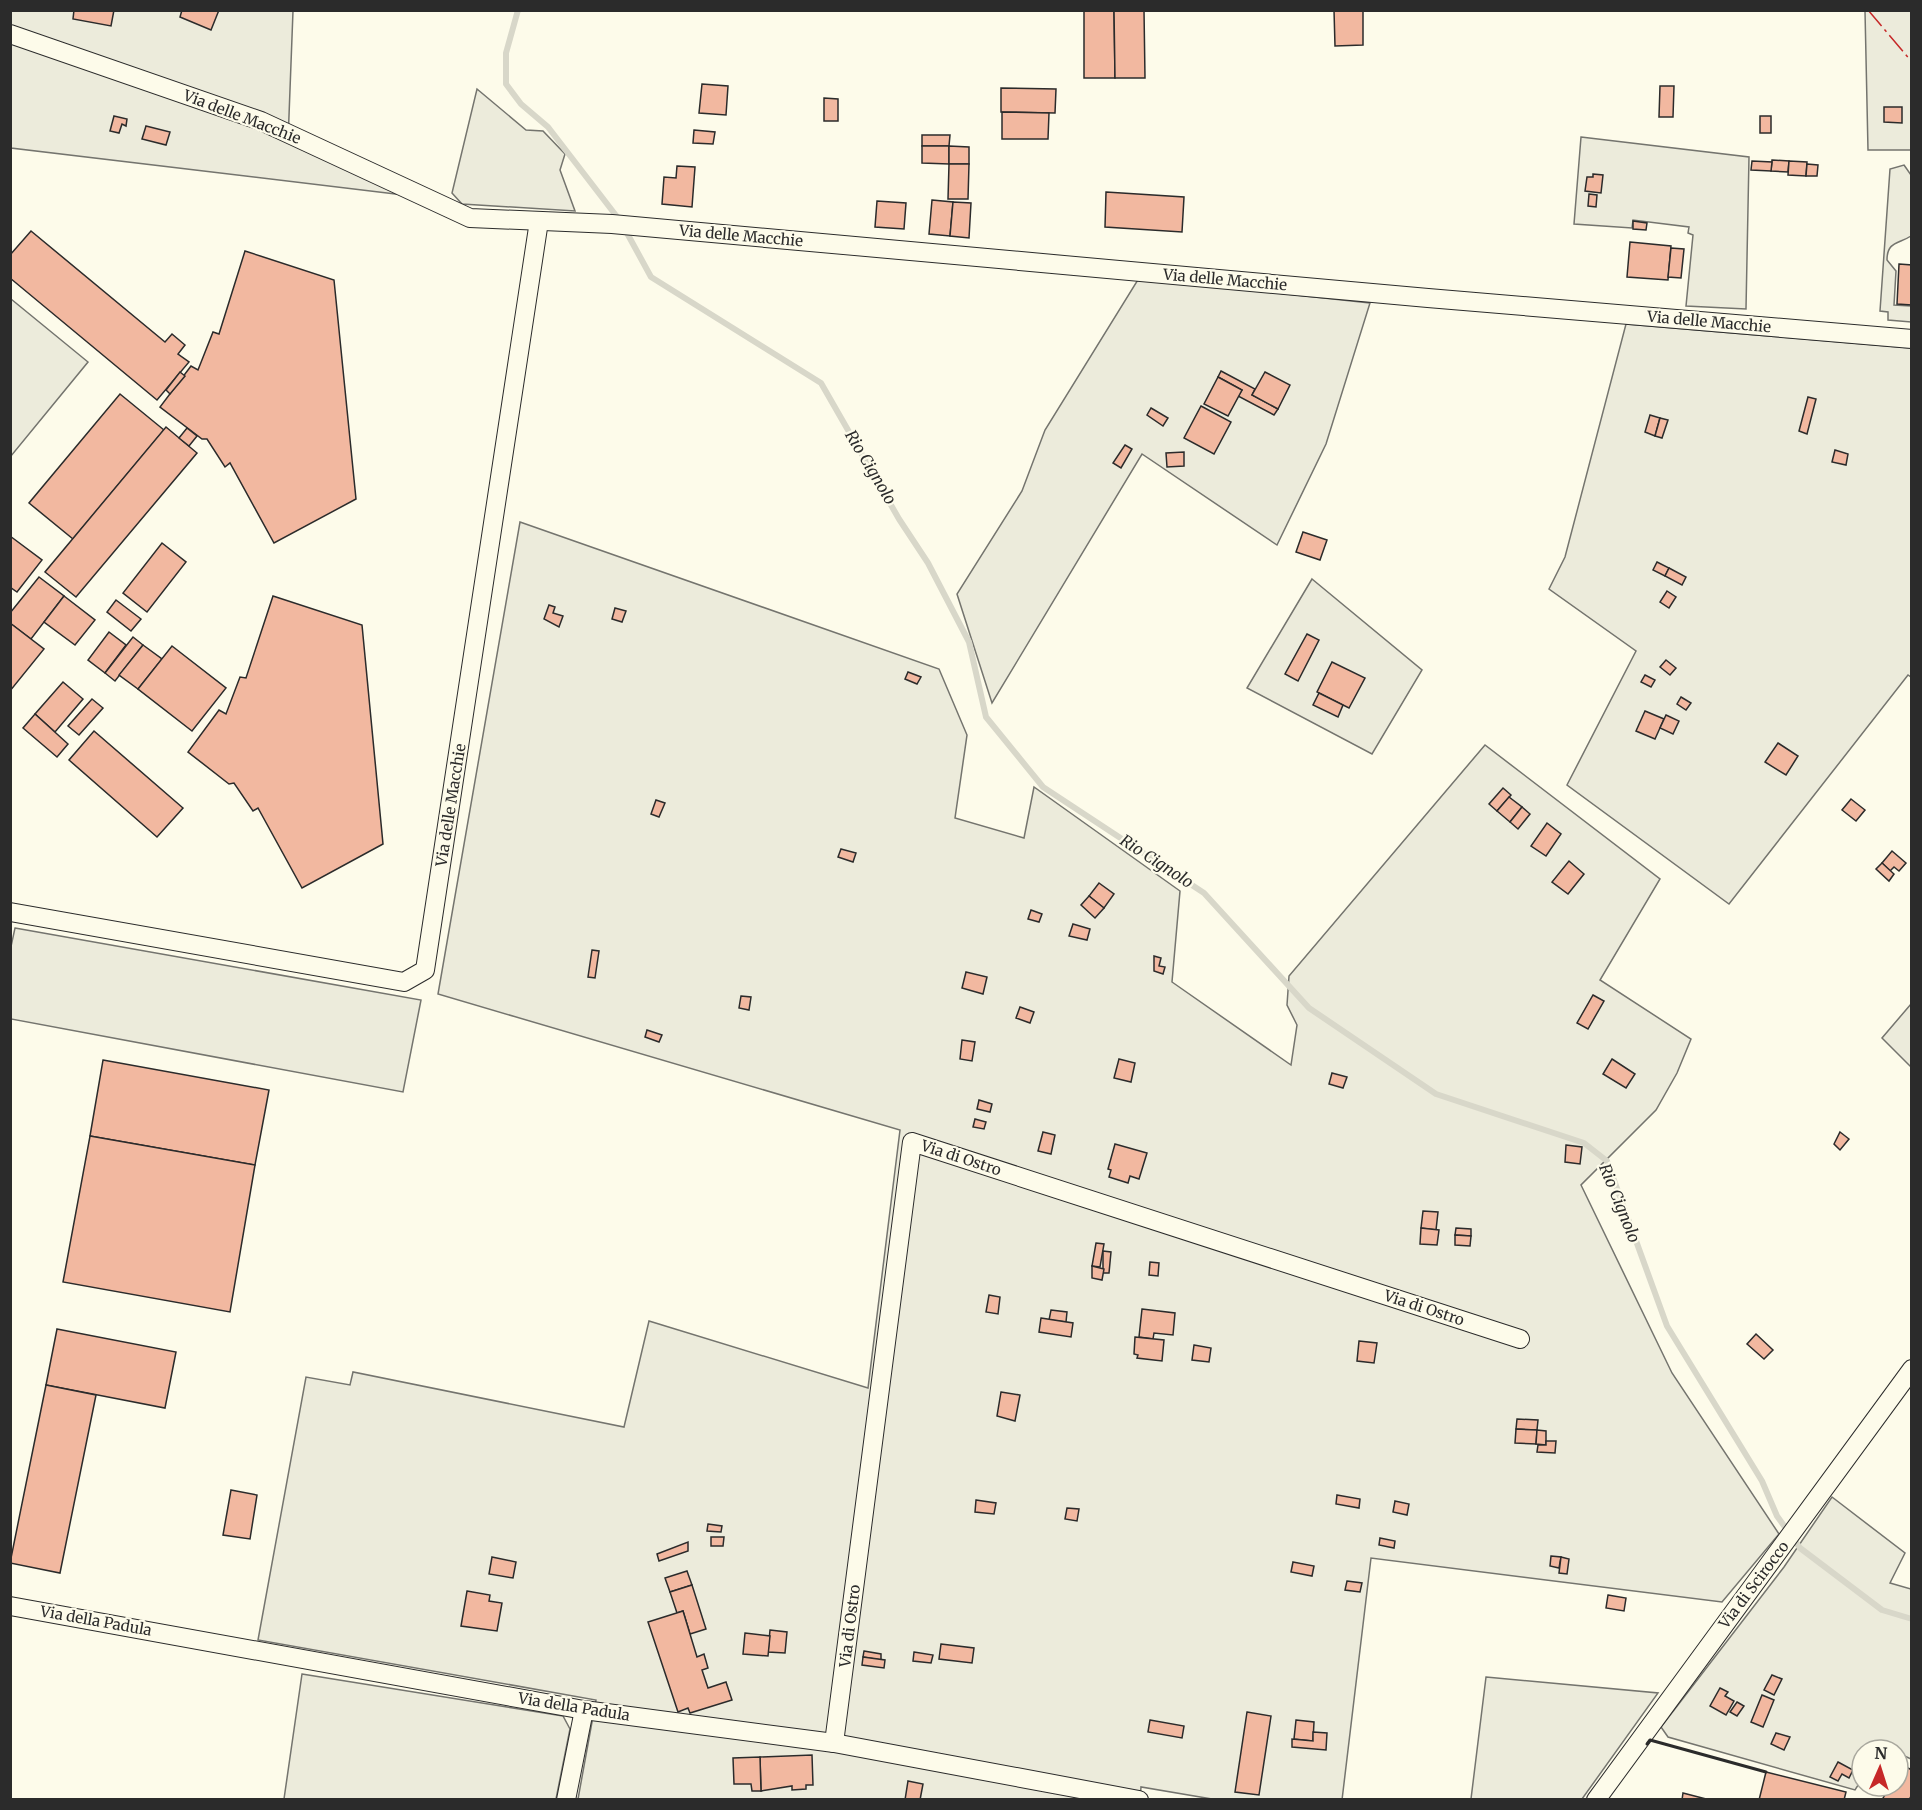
<svg xmlns="http://www.w3.org/2000/svg" width="1922" height="1810" font-family="Merriweather,serif">
<style>
.green{fill:#ecebdb;stroke:#74746e;stroke-width:1.5}
.lines{fill:none;stroke-linecap:round;stroke-linejoin:round}
.stream{stroke:#d8d7c9;stroke-width:6}
.building{fill:#f2b8a0;stroke:#2b2b2b;stroke-width:1.5}
.minor-casing{stroke:#2b2b2b;stroke-width:20}
.minor{stroke:#fdfbea;stroke-width:18}
.wall{stroke:#2b2b2b;stroke-width:3}
.power{stroke:#c62828;stroke-width:1.5;stroke-dasharray:21 4.5 3 4.5;stroke-linecap:butt}
.labels{text-anchor:middle;stroke-width:4.5;stroke-linejoin:round;paint-order:stroke}
.street-label{font-size:15px;fill:#2b2b2b;stroke:#fdfbea}
.water-label{font-size:16px;font-style:italic;fill:#2b2b2b;stroke:#fdfbea}
</style>
<rect width="100%" height="100%" fill="#fdfbea"/>
<!-- green -->
<g class="green">
<polygon points="11,11 293,11 288,142 412,196 11,148"/>
<polygon points="1865,11 1911,11 1911,150 1868,150"/>
<polygon points="477,89 526,130 543,131 565,154 560,170 575,211 462,204 452,193"/>
<polygon points="1581,137 1749,157 1746,309 1686,306 1693,235 1688,233 1689,227 1633,220 1632,228 1574,224"/>
<path d="M1904,165l7,10v61c-12,8 -24,5 -24,24l9,11 -2,34 17,1v16l-23,-2v-8l-8,-1 10,-142z"/>
<polygon points="1139,278 1370,303 1326,444 1277,545 1142,454 992,703 957,594 1022,491 1045,430"/>
<polygon points="11,299 88,362 11,456"/>
<polygon points="1626,324 1911,348 1911,677 1908,675 1729,904 1567,785 1636,651 1549,589 1565,557"/>
<polygon points="520,522 939,669 967,735 955,818 1024,838 1034,787 1180,891 1172,982 1291,1065 1297,1025 1287,1005 1289,976 1485,745 1660,879 1600,980 1691,1039 1677,1073 1656,1110 1581,1185 1672,1373 1779,1534 1722,1602 1371,1558 1342,1800 1212,1799 1141,1787 1140,1800 578,1799 596,1700 258,1640 306,1377 350,1385 353,1372 624,1427 649,1321 868,1388 900,1130 438,994"/>
<polygon points="1312,579 1422,670 1372,754 1247,688"/>
<polygon points="15,928 421,1000 403,1092 11,1019 10,951"/>
<polygon points="1911,1004 1911,1067 1882,1038"/>
<polygon points="1832,1497 1905,1553 1890,1583 1911,1589 1911,1759 1898,1753 1898,1750 1884,1747 1882,1750 1862,1750 1862,1779 1855,1790 1668,1737 1661,1727 1784,1567"/>
<polygon points="302,1674 563,1716 570,1729 556,1799 284,1799"/>
<polygon points="1486,1677 1658,1693 1582,1799 1471,1799"/>
</g>
<g class="lines">
<!-- stream -->
<polyline class="stream" points="518,10 506,53 506,84 521,104 548,127 621,222 651,277 821,383 899,519 928,563 969,642 986,717 1043,787 1204,893 1309,1008 1436,1094 1584,1143 1607,1161 1667,1326 1762,1481 1777,1516 1800,1548 1882,1610 1912,1619"/>
</g>
<!-- building -->
<g class="building">
<polygon points="74,10 114,10 111,26 73,19"/>
<polygon points="182,10 219,10 211,30 180,17"/>
<polygon points="1084,10 1114,10 1115,78 1084,78"/>
<polygon points="1114,10 1144,10 1145,78 1115,78"/>
<polygon points="1334,10 1363,10 1363,45 1335,46"/>
<polygon points="702,84 728,86 726,115 699,113"/>
<polygon points="1660,86 1674,86 1673,117 1659,117"/>
<polygon points="1001,88 1056,89 1055,113 1001,112"/>
<polygon points="824,98 838,99 838,121 824,121"/>
<polygon points="1884,107 1902,107 1902,123 1884,122"/>
<polygon points="1002,112 1049,113 1048,139 1002,139"/>
<polygon points="114,116 127,119 126,126 122,124 119,133 110,131"/>
<rect x="1760" y="116" width="11" height="17"/>
<polygon points="146,126 170,132 166,145 142,139"/>
<polygon points="694,130 715,132 713,144 693,143"/>
<polygon points="922,135 950,135 949,146 922,146"/>
<polygon points="922,146 949,146 949,164 922,163"/>
<polygon points="949,146 969,147 969,164 949,164"/>
<polygon points="1772,160 1789,161 1788,172 1771,171"/>
<polygon points="1752,161 1772,162 1771,171 1751,170"/>
<polygon points="1789,161 1807,162 1806,176 1788,175"/>
<polygon points="949,164 969,164 968,199 948,199"/>
<polygon points="1807,164 1818,165 1817,176 1806,176"/>
<polygon points="677,166 695,167 692,207 662,204 664,177 676,178"/>
<polygon points="1593,174 1603,175 1601,193 1585,191 1587,177 1593,177"/>
<polygon points="1106,192 1184,197 1182,232 1105,227"/>
<polygon points="1589,194 1597,195 1596,207 1588,206"/>
<polygon points="932,200 953,202 950,236 929,234"/>
<polygon points="877,201 906,203 904,229 875,227"/>
<polygon points="953,202 971,203 969,238 950,236"/>
<polygon points="1633,221 1647,223 1646,230 1633,229"/>
<polygon points="31,231 165,342 172,334 185,345 178,354 189,362 157,400 10,278 10,255"/>
<polygon points="1630,242 1671,246 1668,280 1627,277"/>
<polygon points="1671,248 1684,249 1681,278 1668,277"/>
<polygon points="245,251 334,280 356,499 274,543 230,463 225,467 207,439 202,439 160,407 191,366 198,370 213,332 219,334"/>
<polygon points="1899,264 1912,265 1912,305 1897,304"/>
<polygon points="1221,371 1255,389 1252,395 1278,409 1274,415 1238,396 1242,390 1218,377"/>
<polygon points="180,372 185,376 170,394 166,390"/>
<polygon points="1265,372 1290,385 1278,409 1252,395"/>
<polygon points="1218,377 1242,390 1228,416 1204,404"/>
<polygon points="120,394 164,430 73,539 29,503"/>
<polygon points="1808,397 1816,399 1807,434 1799,431"/>
<polygon points="1201,406 1231,422 1214,454 1184,438"/>
<polygon points="1151,408 1168,418 1163,426 1147,415"/>
<polygon points="1650,415 1660,418 1655,436 1645,432"/>
<polygon points="1660,418 1668,420 1662,438 1655,436"/>
<polygon points="166,427 197,453 76,597 45,572"/>
<polygon points="187,428 197,436 189,446 179,438"/>
<polygon points="1125,445 1132,449 1121,468 1113,463"/>
<polygon points="1835,450 1848,454 1846,465 1832,462"/>
<polygon points="1184,452 1184,466 1167,467 1166,453"/>
<polygon points="1303,532 1327,540 1320,560 1296,552"/>
<polygon points="10,536 42,560 17,592 10,587"/>
<polygon points="162,543 186,562 147,612 123,593"/>
<polygon points="1657,562 1669,568 1665,576 1653,570"/>
<polygon points="1669,568 1686,577 1682,585 1665,576"/>
<polygon points="39,577 64,596 31,639 10,623 10,613"/>
<polygon points="1667,591 1676,597 1669,608 1660,602"/>
<polygon points="64,596 95,620 75,645 44,622"/>
<polygon points="273,596 362,625 383,844 302,888 258,808 253,811 234,783 229,784 188,752 219,710 226,714 240,677 246,678"/>
<polygon points="116,600 141,619 131,631 107,612"/>
<polygon points="549,605 555,607 553,613 563,616 559,627 544,619"/>
<polygon points="615,608 626,611 622,622 612,619"/>
<polygon points="10,623 44,649 10,691"/>
<polygon points="109,632 126,645 105,673 88,660"/>
<polygon points="1307,634 1319,640 1298,681 1285,674"/>
<polygon points="133,637 143,645 115,681 105,673"/>
<polygon points="143,645 162,659 138,689 119,675"/>
<polygon points="172,646 226,688 192,731 138,689"/>
<polygon points="1666,660 1676,668 1670,675 1660,667"/>
<polygon points="1332,662 1365,678 1349,708 1317,692"/>
<polygon points="908,672 921,677 917,684 905,679"/>
<polygon points="1645,675 1655,680 1651,687 1641,682"/>
<polygon points="63,682 83,699 55,732 35,714"/>
<polygon points="1319,693 1343,705 1338,717 1313,705"/>
<polygon points="1681,697 1691,703 1686,710 1677,704"/>
<polygon points="92,699 103,708 79,735 68,726"/>
<polygon points="1645,711 1664,719 1655,739 1636,731"/>
<polygon points="35,714 68,744 57,757 23,728"/>
<polygon points="1666,715 1679,721 1673,734 1660,728"/>
<polygon points="94,731 183,808 157,837 69,760"/>
<polygon points="1778,743 1798,756 1786,775 1765,762"/>
<polygon points="1503,788 1511,795 1497,811 1489,804"/>
<polygon points="1509,797 1522,807 1510,822 1497,811"/>
<polygon points="1851,799 1865,810 1856,821 1842,810"/>
<polygon points="656,800 665,803 659,817 651,814"/>
<polygon points="1522,807 1530,814 1518,829 1510,822"/>
<polygon points="1547,823 1561,834 1546,856 1531,846"/>
<polygon points="841,849 856,853 853,862 838,857"/>
<polygon points="1892,851 1906,863 1899,871 1894,867 1890,871 1882,863"/>
<polygon points="1569,861 1584,874 1568,894 1552,882"/>
<polygon points="1882,863 1894,874 1889,881 1876,869"/>
<polygon points="1099,883 1114,894 1104,908 1089,896"/>
<polygon points="1089,896 1104,908 1095,918 1081,905"/>
<polygon points="1031,910 1042,914 1039,922 1028,919"/>
<polygon points="1073,924 1090,929 1087,940 1069,936"/>
<polygon points="592,950 599,951 595,978 588,977"/>
<polygon points="1154,956 1161,958 1159,966 1165,967 1163,974 1154,971"/>
<polygon points="966,972 987,977 983,994 962,988"/>
<polygon points="1593,995 1604,1001 1588,1029 1577,1023"/>
<polygon points="741,996 751,997 749,1010 739,1008"/>
<polygon points="1020,1007 1034,1012 1030,1023 1016,1018"/>
<polygon points="647,1030 662,1035 659,1042 645,1037"/>
<polygon points="962,1040 975,1042 972,1061 960,1059"/>
<polygon points="1119,1059 1135,1063 1131,1082 1114,1078"/>
<polygon points="1612,1059 1635,1074 1626,1088 1603,1074"/>
<polygon points="103,1060 269,1090 255,1165 90,1136"/>
<polygon points="1332,1073 1347,1077 1343,1088 1329,1084"/>
<polygon points="979,1100 992,1104 990,1112 977,1109"/>
<polygon points="975,1119 986,1122 984,1129 973,1127"/>
<polygon points="1043,1132 1055,1135 1051,1154 1038,1151"/>
<polygon points="1840,1132 1849,1139 1840,1150 1834,1144"/>
<polygon points="90,1136 255,1165 230,1312 63,1282"/>
<polygon points="1115,1144 1147,1153 1139,1179 1130,1176 1128,1183 1109,1177 1111,1170 1108,1169"/>
<polygon points="1566,1145 1582,1147 1580,1164 1565,1162"/>
<polygon points="1423,1211 1438,1212 1436,1230 1421,1228"/>
<polygon points="1421,1228 1439,1230 1437,1245 1420,1244"/>
<polygon points="1456,1228 1471,1229 1471,1236 1455,1235"/>
<polygon points="1455,1235 1471,1236 1470,1246 1455,1245"/>
<polygon points="1096,1243 1104,1244 1100,1267 1092,1266"/>
<polygon points="1103,1251 1111,1252 1109,1273 1103,1273"/>
<polygon points="1150,1262 1159,1263 1158,1276 1149,1275"/>
<polygon points="1092,1266 1104,1269 1102,1280 1092,1278"/>
<polygon points="989,1295 1000,1297 998,1314 986,1312"/>
<polygon points="1142,1309 1175,1313 1173,1335 1154,1333 1153,1339 1139,1337"/>
<polygon points="1051,1310 1067,1312 1066,1322 1049,1320"/>
<polygon points="1041,1318 1073,1323 1071,1337 1039,1332"/>
<polygon points="57,1329 176,1352 165,1408 46,1385"/>
<polygon points="1756,1334 1773,1350 1764,1359 1747,1344"/>
<polygon points="1135,1337 1164,1340 1162,1361 1137,1358 1138,1355 1134,1354"/>
<polygon points="1359,1341 1377,1343 1374,1363 1357,1361"/>
<polygon points="1194,1345 1211,1348 1209,1362 1192,1360"/>
<polygon points="46,1385 96,1395 60,1573 10,1563"/>
<polygon points="1001,1392 1020,1395 1015,1421 997,1416"/>
<polygon points="1517,1419 1538,1420 1537,1430 1516,1429"/>
<polygon points="1516,1429 1537,1430 1536,1444 1515,1443"/>
<polygon points="1537,1430 1546,1431 1546,1445 1536,1444"/>
<polygon points="1546,1441 1556,1441 1555,1453 1537,1452 1538,1445 1546,1445"/>
<polygon points="231,1490 257,1495 250,1539 223,1535"/>
<polygon points="1337,1495 1360,1499 1359,1508 1336,1504"/>
<polygon points="976,1500 996,1503 994,1514 975,1512"/>
<polygon points="1395,1501 1409,1504 1407,1515 1393,1512"/>
<polygon points="1067,1508 1079,1509 1077,1521 1065,1519"/>
<polygon points="708,1524 722,1526 721,1532 707,1531"/>
<polygon points="711,1537 724,1537 723,1546 711,1546"/>
<polygon points="1380,1538 1395,1541 1394,1548 1379,1545"/>
<polygon points="688,1542 688,1551 659,1561 657,1554"/>
<polygon points="1551,1556 1561,1557 1559,1568 1550,1566"/>
<polygon points="492,1557 516,1562 513,1578 489,1574"/>
<polygon points="1561,1557 1569,1559 1567,1574 1559,1573"/>
<polygon points="1293,1562 1314,1566 1312,1576 1291,1572"/>
<polygon points="687,1571 692,1585 670,1592 665,1578"/>
<polygon points="1347,1581 1362,1583 1360,1592 1345,1590"/>
<polygon points="692,1585 706,1629 690,1634 683,1611 677,1613 670,1592"/>
<polygon points="467,1591 490,1595 489,1601 502,1603 497,1631 461,1626"/>
<polygon points="1608,1595 1626,1598 1624,1611 1606,1608"/>
<polygon points="683,1611 697,1657 704,1654 708,1668 702,1670 708,1688 726,1682 732,1700 690,1713 688,1708 678,1712 648,1622"/>
<polygon points="770,1630 787,1632 785,1653 768,1652"/>
<polygon points="745,1633 770,1636 768,1656 743,1654"/>
<polygon points="941,1644 974,1648 972,1663 939,1659"/>
<polygon points="864,1651 881,1654 881,1660 863,1657"/>
<polygon points="914,1652 933,1655 931,1663 913,1661"/>
<polygon points="863,1657 885,1660 884,1668 862,1665"/>
<polygon points="1772,1675 1782,1679 1774,1695 1764,1690"/>
<polygon points="1720,1688 1728,1692 1725,1696 1734,1701 1726,1715 1710,1706"/>
<polygon points="1762,1695 1774,1700 1763,1727 1751,1722"/>
<polygon points="1737,1702 1744,1706 1737,1716 1730,1712"/>
<polygon points="1247,1712 1271,1716 1259,1795 1235,1792"/>
<polygon points="1150,1720 1184,1726 1182,1738 1148,1732"/>
<polygon points="1296,1720 1314,1722 1313,1741 1294,1739"/>
<polygon points="1313,1732 1327,1733 1326,1750 1292,1747 1292,1739 1313,1741"/>
<polygon points="1776,1733 1790,1737 1784,1750 1771,1744"/>
<polygon points="812,1755 813,1785 806,1785 806,1789 792,1790 792,1786 761,1791 760,1757"/>
<polygon points="760,1757 761,1791 752,1791 751,1784 734,1784 733,1758"/>
<polygon points="1838,1762 1853,1770 1849,1778 1842,1774 1838,1781 1830,1777"/>
<polygon points="1902,1765 1912,1770 1912,1794 1909,1800 1882,1800 1890,1786 1898,1786 1898,1772"/>
<polygon points="1766,1772 1846,1792 1844,1800 1759,1800"/>
<polygon points="908,1781 923,1784 920,1800 905,1800"/>
<polygon points="1683,1793 1710,1800 1682,1800"/>
</g>
<g class="lines">
<!-- minor casing -->
<g class="minor-casing">
<g id="minor">
<polyline points="10,34 261,121 470,218 612,224 1428,298 1912,339"/>
<polyline points="10,912 404,982 425,970 539,221"/>
<polyline points="10,1606 584,1710 834,1743 1139,1800"/>
<polyline points="834,1743 912,1142 1520,1339"/>
<polyline points="566,1800 584,1710"/>
<polyline points="1596,1800 1912,1369"/>
</g>
</g>
<!-- minor -->
<use href="#minor" class="minor"/>
<!-- wall -->
<polyline class="wall" points="1647,1744 1650,1740 1766,1772"/>
<!-- power -->
<polyline class="power" points="1868,10 1912,62"/>
</g>
<g class="labels">
<!-- street labels -->
<g class="street-label">
<text transform="translate(242 117) rotate(21)" y="5">Via delle Macchie</text>
<text transform="translate(741 236) rotate(5)" y="5">Via delle Macchie</text>
<text transform="translate(1225 280) rotate(5)" y="5">Via delle Macchie</text>
<text transform="translate(1709 322) rotate(5)" y="5">Via delle Macchie</text>
<text transform="translate(451 805) rotate(-81)" y="5">Via delle Macchie</text>
<text transform="translate(961 1158) rotate(18)" y="5">Via di Ostro</text>
<text transform="translate(1424 1308) rotate(18)" y="5">Via di Ostro</text>
<text transform="translate(1754 1585) rotate(-53)" y="5">Via di Scirocco</text>
<text transform="translate(96 1621) rotate(10)" y="5">Via della Padula</text>
<text transform="translate(850 1626) rotate(-83)" y="5">Via di Ostro</text>
<text transform="translate(574 1707) rotate(9)" y="5">Via della Padula</text>
</g>
<!-- water labels -->
<g class="water-label">
<text transform="translate(871 467) rotate(59)" y="6">Rio Cignolo</text>
<text transform="translate(1157 861) rotate(33)" y="6">Rio Cignolo</text>
<text transform="translate(1620 1203) rotate(68)" y="6">Rio Cignolo</text>
</g>
</g>
<!-- border -->
<rect width="1922" height="1810" fill="none" stroke="#2b2b2b" stroke-width="24"/>
<!-- north arrow -->
<g transform="translate(1880 1768) rotate(3)"><circle r="28" fill="#fdfbea" stroke="#a9a89e" stroke-width="1.5"/>
<path d="M0-4.5L10 22L0 15L-10 22Z" fill="#c62828"/>
<text y="-9" font-size="16" font-weight="bold" text-anchor="middle" fill="#2b2b2b">N</text>
</g>
</svg>
